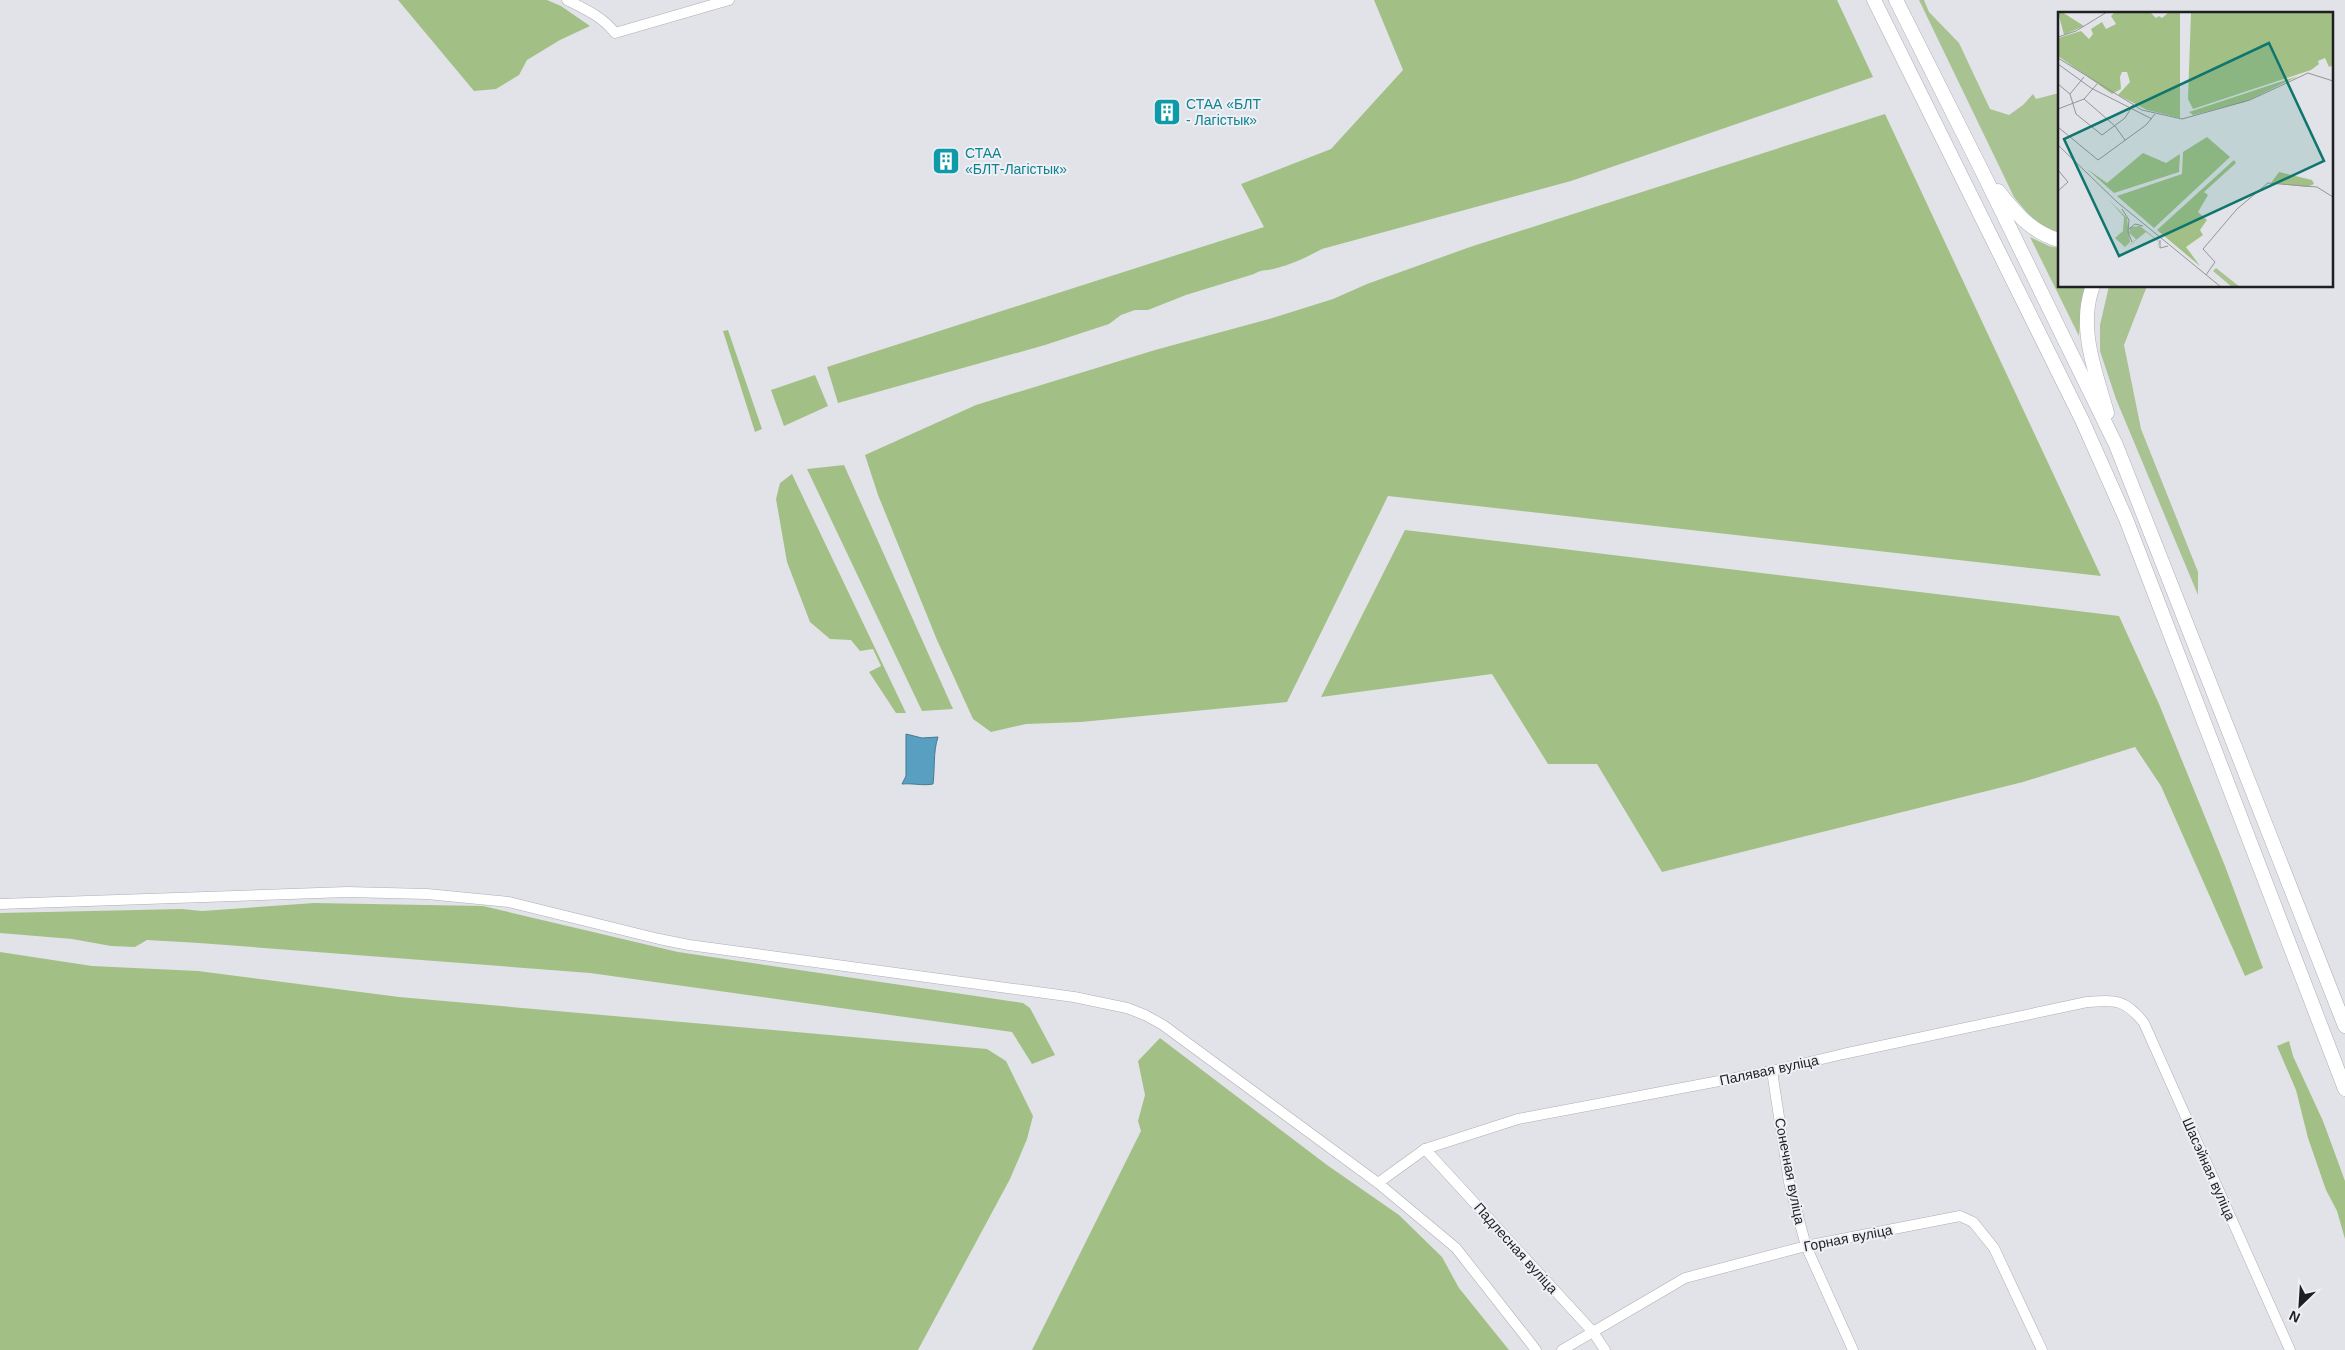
<svg xmlns="http://www.w3.org/2000/svg" width="2345" height="1350" font-family="Helvetica,sans-serif">
<style>
.green{fill:#a9c291}
.forest{fill:#a2c085}
.water{fill:#599fc1;stroke:#487991}
.lines{fill:none;stroke-linecap:round;stroke-linejoin:round}
.minor-casing{stroke:#adaeb3;stroke-width:11}
.highway-casing{stroke:#adaeb3;stroke-width:15}
.minor{stroke:#fff;stroke-width:10}
.highway{stroke:#fff;stroke-width:14}
.labels{text-anchor:middle;stroke-width:4;stroke-linejoin:round;paint-order:stroke}
.culture-label{font-size:14px;fill:#0d838f;stroke:#eff0f6;text-anchor:start}
.street-label{font-size:14px;fill:#1f1f21;stroke:#eff0f6}
.inset-road{fill:none;stroke:#949598;stroke-width:1}
.view{fill:#0f766e;fill-opacity:0.15;stroke:#0f766e;stroke-width:2.5}
.inset-edge{fill:none;stroke:#1f1f21;stroke-width:2.5}
</style>
<rect width="100%" height="100%" fill="#e2e3e8"/>
<!-- green -->
<g class="green">
<path d="M1919,0h5l5,12 30,31 31,66 19,6 14,-10 10,-11 3,5 23,-6v141c-21,-7 -32,-21 -45,-37z"/>
<polygon points="2030,237 2049,246 2059,248 2059,286 2087,286 2081,305 2079,336"/>
<polygon points="2109,286 2147,286 2124,345 2141,429 2198,572 2198,595 2116,399 2100,351 2100,325"/>
</g>
<!-- forest -->
<g class="forest">
<polygon points="398,0 547,0 561,6 590,26 560,40 527,60 519,75 496,89 474,91"/>
<path d="M1374,0h463l36,77 -302,104 -249,68c-15,8 -29,15 -45,19 -9,3 -15,1 -23,6l-68,21 -38,15h-13l-14,5 -12,9 -64,21 -207,58 -11,-36 437,-140 -23,-43 90,-35 72,-79z"/>
<polygon points="1885,114 2101,576 1388,496 1287,702 1081,722 1026,724 991,732 973,719 937,640 878,495 865,455 976,405 1155,350 1269,319 1333,299 1367,284 1470,247"/>
<polygon points="728,330 762,429 755,432 723,331"/>
<polygon points="815,375 828,406 784,426 771,390"/>
<polygon points="844,465 953,709 922,711 807,469"/>
<polygon points="792,474 906,713 896,713 869,672 881,666 873,649 860,651 851,640 830,639 810,622 787,562 776,499 780,483"/>
<polygon points="1405,530 2119,616 2159,704 2225,866 2263,968 2245,976 2161,786 2135,747 2023,782 1662,872 1597,764 1548,764 1492,674 1321,697"/>
<polygon points="314,903 483,906 678,952 1023,1003 1030,1008 1055,1055 1032,1064 1012,1032 590,973 199,943 147,940 135,947 111,946 72,939 0,933 0,913 182,909 202,911"/>
<polygon points="0,952 92,966 198,971 399,997 987,1049 1006,1061 1033,1116 1027,1139 1010,1179 918,1350 0,1350"/>
<polygon points="1160,1038 1327,1165 1399,1215 1442,1257 1459,1288 1509,1350 1032,1350 1141,1131 1138,1121 1145,1095 1138,1061"/>
<polygon points="2289,1041 2293,1056 2323,1121 2345,1181 2345,1239 2337,1211 2326,1190 2308,1138 2296,1090 2277,1046"/>
</g>
<!-- water -->
<path class="water" d="M906,734l16,4 16,-1c-5,15 -3,31 -5,47 -11,2 -19,-1 -31,0l4,-8z"/>
<g class="lines">
<!-- minor casing -->
<g class="minor-casing">
<g id="minor">
<path d="M567,0c18,9 36,17 48,33l114,-33"/>
<polyline points="0,904 347,892 427,894 509,902 659,939 689,945 1074,997 1127,1008 1145,1015 1163,1025 1378,1183 1456,1248 1536,1350"/>
<polyline points="1772,1071 1789,1182 1806,1246 1853,1350"/>
<polyline points="1425,1149 1593,1332 1605,1350"/>
<path d="M1378,1183l47,-34 93,-30 254,-48 71,-17 244,-52c29,-2 38,-3 57,21l146,327"/>
<polyline points="1562,1350 1685,1278 1806,1246 1960,1216 1973,1222 1994,1248 2042,1350"/>
</g>
</g>
<!-- highway casing -->
<g class="highway-casing">
<g id="highway">
<polyline points="1874,0 2082,420 2126,519 2345,1089"/>
<polyline points="1896,0 1983,173 2116,445 2345,1026"/>
<path d="M1998,191c17,21 34,42 61,49"/>
<path d="M2093,286c-16,41 3,87 14,127"/>
</g>
</g>
<!-- minor -->
<use href="#minor" class="minor"/>
<!-- highway -->
<use href="#highway" class="highway"/>
</g>
<!-- icons -->
<defs>
<g id="building-square" transform="scale(1.4375)"><rect x="-9" y="-9" width="18" height="18" rx="4" fill="#0f9aa8" stroke="#eff0f6"/><path d="M-4-6H4V6H1V3H-1V6H-4ZM-2.5-4.3h1.7v1.8h-1.7ZM.8-4.3h1.7v1.8H.8ZM-2.5-1h1.7V.8h-1.7ZM.8-1h1.7V.8H.8Z" fill="#fff"/></g>
</defs>
<g fill-rule="evenodd">
<use href="#building-square" x="1167" y="112"/>
<use href="#building-square" x="946" y="161"/>
</g>
<g class="labels">
<!-- culture labels -->
<g class="culture-label">
<text x="1186" y="109">СТАА «БЛТ<tspan x="1186" dy="16">- Лагістык»</tspan></text>
<text x="965" y="158">СТАА<tspan x="965" dy="16">«БЛТ-Лагістык»</tspan></text>
</g>
<!-- street labels -->
<g class="street-label">
<text transform="translate(1769 1070) rotate(-12)" y="5">Палявая вуліца</text>
<text transform="translate(2209 1169) rotate(66)" y="5">Шасэйная вуліца</text>
<text transform="translate(1790 1171) rotate(79)" y="5">Сонечная вуліца</text>
<text transform="translate(1848 1238) rotate(-11)" y="5">Горная вуліца</text>
<text transform="translate(1516 1248) rotate(48)" y="5">Падлесная вуліца</text>
</g>
</g>
<!-- overview -->
<g transform="translate(2058 12)">
<rect width="275" height="275" fill="#e2e3e8"/>
<path d="M50,187l19,19 3,24 -5,5 -10,-9 8,-7 1,-14zM82,214l20,16 -3,6 2,-6 -13,-10 -20,16 10,-9 -7,-6 1,-6zM158,256l24,19h-8l-19,-16z" fill="#a9c291"/>
<path d="M0,0h4l22,14 -20,9zM57,0h35l6,6 3,-2 3,2 7,-6h11v106l-33,-8 -29,-15 12,-13 -3,-10h-5l-2,5 1,12 -9,5 -54,-38v-18l23,-7 8,8 4,-5 -2,-5 11,-7 4,7 10,-5 -5,-8zM133,0h142v53l-4,2 -4,-9 -7,3 1,3 -8,6 -118,39 -5,-10zM240,64l-53,26 -52,13 -4,-3zM149,125l23,20 -76,71 -37,-32 65,-22 1,-22zM85,141l23,10 14,-9 -1,18 -65,21 -27,-24 20,14zM176,148l2,3 -32,29 4,3 -10,17 9,8 -7,10 3,5 -17,12 14,19 -43,-36zM221,160l33,8 2,4 -7,3 -36,-4z" fill="#a2c085"/>
<path class="inset-road" d="M0,25l18,-6 31,-19M0,46l84,52 40,9 68,-19 58,-27 25,8M0,52l33,24 61,31M0,72l12,10 6,20 26,21 23,-17 8,-13M12,82l14,-17M26,87l31,27 10,14M0,97l26,-10 13,-15M0,115l40,33 48,-35 9,-11M0,133l59,57 104,85M0,158l10,12 -10,9M64,197l7,11 -1,12 4,10M71,217l6,-5 8,2M102,228v8l8,-2M148,263l9,-13 -12,-13 34,-40 31,-26 49,4 16,10"/>
<path class="view" d="M211,31l55,118 -205,95 -55,-117z"/>
<rect width="275" height="275" class="inset-edge"/>
</g>
<!-- north arrow -->
<g transform="translate(2300 1305) rotate(205)" stroke="#eff0f6" stroke-width="4" paint-order="stroke">
<path d="M0-4L9 19L0 12L-9 19Z" fill="#1f1f21"/>
<text y="-8" font-size="14" font-weight="bold" text-anchor="middle" fill="#1f1f21">N</text>
</g>
</svg>
